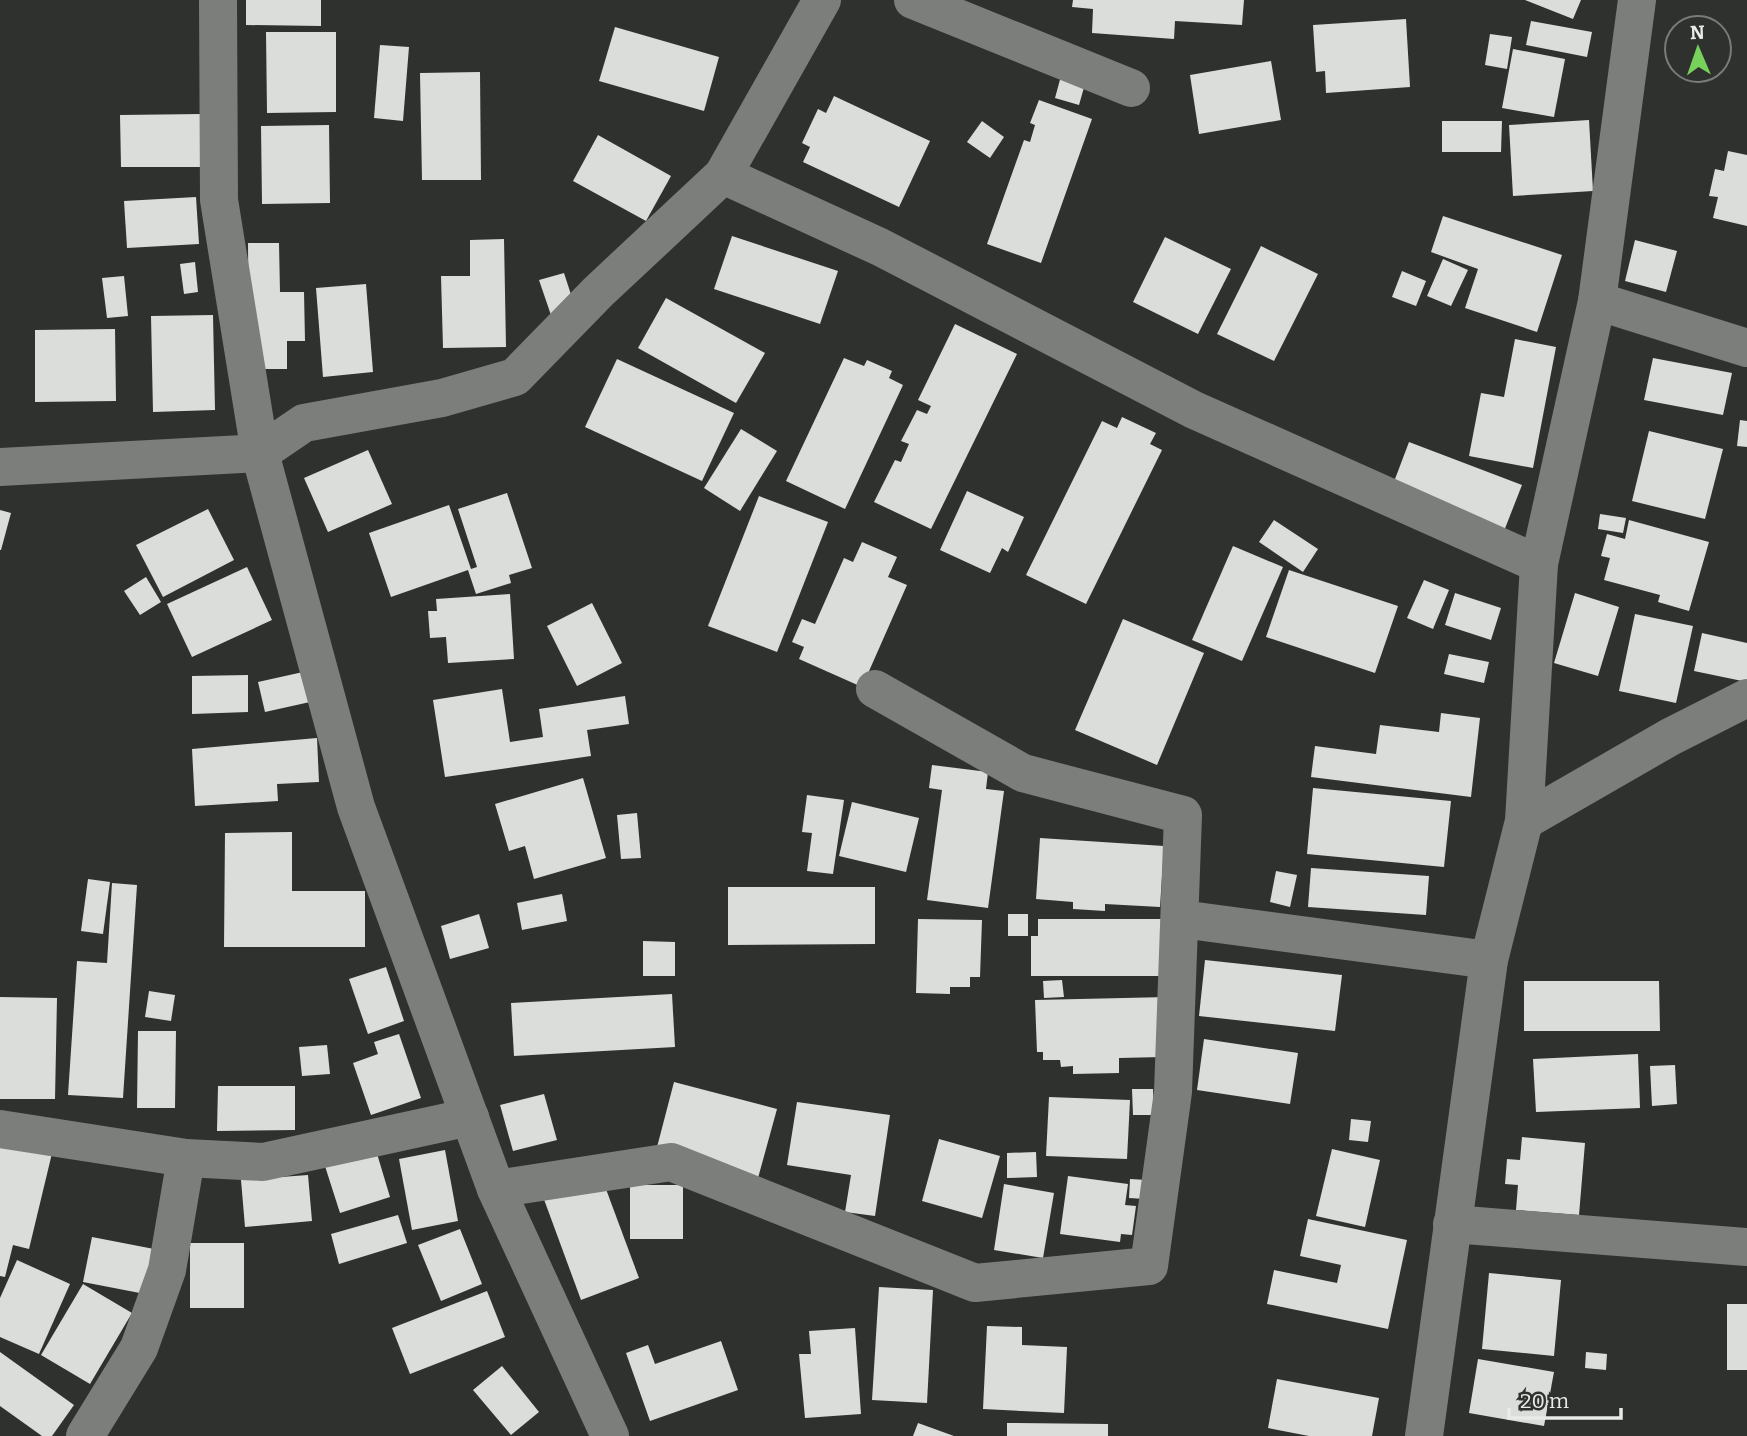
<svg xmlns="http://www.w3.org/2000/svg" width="1747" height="1436" font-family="Bitter,serif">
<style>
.building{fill:#dbddda}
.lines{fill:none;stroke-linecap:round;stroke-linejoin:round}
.minor{stroke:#7c7e7b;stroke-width:38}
</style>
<rect width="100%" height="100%" fill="#2f312e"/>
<!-- building -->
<g class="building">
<polygon points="246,0 321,0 321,26 246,25"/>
<polygon points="1073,0 1244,0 1242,25 1175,21 1174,39 1092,33 1093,9 1072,7"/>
<polygon points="1525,0 1581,0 1573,19"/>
<polygon points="1406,19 1410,87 1326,93 1325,71 1316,72 1313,25"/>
<polygon points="1531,21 1592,32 1587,57 1526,45"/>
<polygon points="615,27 719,57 704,111 599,81"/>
<polygon points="266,32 336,32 336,112 267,113"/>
<polygon points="1490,34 1512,37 1507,69 1485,65"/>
<polygon points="380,45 409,47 403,121 374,118"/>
<polygon points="1513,49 1565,59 1554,117 1502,108"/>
<polygon points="1271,61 1281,120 1199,134 1190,75"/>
<polygon points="480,72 481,180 422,180 420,73"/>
<polygon points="1061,76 1085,84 1079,105 1055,98"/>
<polygon points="834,96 930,141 899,207 803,162 810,147 802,143 818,109 826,113"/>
<polygon points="1039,100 1092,119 1041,263 987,244 1024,140 1030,142 1035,125 1030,123"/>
<polygon points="201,114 201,167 121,167 120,115"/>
<polygon points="1589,120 1593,191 1513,196 1509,125"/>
<polygon points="982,121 1004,137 990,158 967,142"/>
<polygon points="1442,121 1502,121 1501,152 1442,152"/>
<polygon points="329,125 330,203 262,204 261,126"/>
<polygon points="598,135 671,176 646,221 573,181"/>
<polygon points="1728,151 1747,155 1747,226 1713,218 1718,197 1709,196 1715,169 1724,171"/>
<polygon points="196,197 199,244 127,248 124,201"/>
<polygon points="1443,216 1562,255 1537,332 1465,308 1478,269 1431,252"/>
<polygon points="732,236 838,271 820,324 714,289"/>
<polygon points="1165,237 1231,269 1198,334 1133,302"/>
<polygon points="504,239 506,347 443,348 441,276 470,276 470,240"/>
<polygon points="1635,240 1677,251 1666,292 1625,281"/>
<polygon points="248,243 279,243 280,292 304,292 305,341 287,341 287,369 249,369"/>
<polygon points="1261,246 1318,274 1274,361 1217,334"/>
<polygon points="1443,259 1468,270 1451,306 1427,296"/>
<polygon points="195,262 198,292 184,294 180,264"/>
<polygon points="1402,271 1426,281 1416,306 1392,297"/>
<polygon points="564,273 577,313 553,321 539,280"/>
<polygon points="124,276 128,316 107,318 102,278"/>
<polygon points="366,284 373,372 323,377 316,288"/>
<polygon points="666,298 765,353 736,403 638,348"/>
<polygon points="213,315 215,410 153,412 151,316"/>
<polygon points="955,324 1017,354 931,529 874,502 895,460 901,462 909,444 901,441 917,410 927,414 931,406 918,400"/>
<polygon points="115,329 116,401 35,402 35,330"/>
<polygon points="1515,339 1556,347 1533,468 1469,456 1481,393 1504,397"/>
<polygon points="844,358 864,366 867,360 892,371 889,378 903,385 845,509 786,481"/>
<polygon points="1653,358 1732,373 1723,415 1644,400"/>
<polygon points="617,359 734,413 702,481 585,427"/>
<polygon points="1122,417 1156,433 1150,444 1162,450 1086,604 1026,575 1102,421 1117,428"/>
<polygon points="1740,420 1747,421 1747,447 1737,446"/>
<polygon points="741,429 777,451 740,511 704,488"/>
<polygon points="1649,431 1723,449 1705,519 1632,501"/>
<polygon points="1409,442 1522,485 1504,531 1392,487"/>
<polygon points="368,450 392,504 328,532 304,478"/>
<polygon points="967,491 1024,517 1008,552 1002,548 990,573 940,550"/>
<polygon points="507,493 532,568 509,575 511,583 476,594 468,570 391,597 369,533 449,505 471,569 477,567 458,509"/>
<polygon points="759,496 828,522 777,652 708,626"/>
<polygon points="208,509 234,560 163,597 136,545"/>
<polygon points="0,510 11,513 1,550 0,550"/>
<polygon points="1600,514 1626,518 1623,533 1598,529"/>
<polygon points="1274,520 1318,549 1303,572 1259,542"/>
<polygon points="1629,520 1709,542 1689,611 1658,602 1660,595 1604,580 1610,558 1601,556 1607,534 1625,539"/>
<polygon points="862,542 897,557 888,577 907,585 862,687 799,659 804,647 792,642 802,619 815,624 844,558 853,562"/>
<polygon points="1233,546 1283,567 1242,661 1192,640"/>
<polygon points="247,567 272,620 192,657 167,604"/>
<polygon points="1289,570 1398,606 1375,673 1266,637"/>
<polygon points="146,577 161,602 140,615 124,591"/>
<polygon points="1424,580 1449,590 1433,629 1407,618"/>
<polygon points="1455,593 1501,608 1491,640 1445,625"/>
<polygon points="1575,593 1619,607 1598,676 1554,663"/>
<polygon points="510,594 514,659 448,663 446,637 430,638 428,611 437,611 436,599"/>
<polygon points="592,603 622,663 577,686 547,626"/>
<polygon points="1635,614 1693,626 1676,703 1619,691"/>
<polygon points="1123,619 1204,653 1157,765 1075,730"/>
<polygon points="1702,633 1747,643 1747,682 1694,671"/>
<polygon points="1449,654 1489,662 1484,683 1444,674"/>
<polygon points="303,672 310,702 265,712 258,682"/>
<polygon points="248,675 248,712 192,714 192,676"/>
<polygon points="502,689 510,742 543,737 539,709 625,696 629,724 587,730 591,756 445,777 433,700"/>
<polygon points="1441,713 1480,718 1471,797 1311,777 1315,746 1376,754 1380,725 1439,732"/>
<polygon points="317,738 319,782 277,784 278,801 195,806 192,749"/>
<polygon points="932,765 988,772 986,789 1004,791 988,908 927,900 942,790 929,788"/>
<polygon points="583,778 606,858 534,879 525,846 509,851 495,804"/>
<polygon points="1313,788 1451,801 1444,867 1307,854"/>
<polygon points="807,795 844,800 833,874 807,871 812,833 802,832"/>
<polygon points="852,802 919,818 906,872 839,856"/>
<polygon points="637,813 641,858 621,859 617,815"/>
<polygon points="292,832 292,891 365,891 365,947 224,947 225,833"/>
<polygon points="1040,838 1164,846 1160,907 1105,904 1105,911 1073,909 1073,902 1036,899"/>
<polygon points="1311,868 1429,876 1426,915 1308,907"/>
<polygon points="1276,871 1297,875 1290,907 1270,902"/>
<polygon points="88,879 110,882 103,934 81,931"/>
<polygon points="112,883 137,885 123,1098 68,1095 77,961 107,963"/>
<polygon points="728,887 875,887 875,944 728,945"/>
<polygon points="562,894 567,921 522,930 517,903"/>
<polygon points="479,914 489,948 450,959 441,926"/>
<rect x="1008" y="914" width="20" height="22"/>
<polygon points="918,919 982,920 980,977 970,977 970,987 950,987 950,994 916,993"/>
<polygon points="1038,919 1165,919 1165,976 1031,976 1031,936 1038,936"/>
<polygon points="643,941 675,942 675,976 643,976"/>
<polygon points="1205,960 1342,975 1335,1031 1199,1016"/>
<polygon points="386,967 404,1021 368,1034 349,979"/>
<polygon points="1062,980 1064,997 1044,998 1043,981"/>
<polygon points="1524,981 1659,981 1660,1031 1524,1031"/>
<polygon points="149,991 175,995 171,1021 145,1017"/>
<polygon points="672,994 675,1047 514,1056 511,1003"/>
<polygon points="0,997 57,998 55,1099 0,1099"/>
<polygon points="1168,997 1162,1057 1119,1058 1119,1073 1073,1074 1073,1066 1061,1067 1060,1060 1043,1060 1043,1052 1037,1052 1035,1000"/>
<polygon points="138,1031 176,1031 175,1108 137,1108"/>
<polygon points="399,1034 421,1098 371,1115 353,1063 378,1054 374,1042"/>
<polygon points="1204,1039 1298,1053 1290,1104 1197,1090"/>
<polygon points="327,1045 330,1074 302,1076 299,1047"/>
<polygon points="1638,1054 1640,1108 1536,1112 1533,1059"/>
<polygon points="1675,1065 1677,1104 1652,1106 1650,1066"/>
<polygon points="674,1082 777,1109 758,1178 656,1151"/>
<polygon points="218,1086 295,1086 295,1130 217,1131"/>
<polygon points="1132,1089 1153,1089 1154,1115 1133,1115"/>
<polygon points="544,1094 557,1140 513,1151 500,1105"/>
<polygon points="1049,1097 1130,1100 1127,1159 1046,1156"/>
<polygon points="797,1102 890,1115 875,1216 845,1212 851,1175 787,1165"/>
<polygon points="1351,1119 1371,1121 1368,1142 1349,1140"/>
<polygon points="0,1132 54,1145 29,1249 13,1245 5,1277 0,1276"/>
<polygon points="1522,1137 1585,1143 1579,1215 1516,1210 1518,1185 1505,1184 1507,1159 1520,1160"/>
<polygon points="939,1139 1000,1156 982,1218 922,1201"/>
<polygon points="375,1147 390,1197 340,1213 324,1163"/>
<polygon points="1332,1149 1380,1160 1365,1227 1316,1216"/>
<polygon points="445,1150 458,1221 412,1230 399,1159"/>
<polygon points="1036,1152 1037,1177 1007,1178 1007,1153"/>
<polygon points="600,1173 639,1278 581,1300 542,1194"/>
<polygon points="308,1175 312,1221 245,1227 241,1180"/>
<polygon points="1068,1176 1128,1184 1125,1205 1136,1206 1132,1235 1121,1234 1120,1242 1060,1234"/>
<polygon points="1130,1179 1147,1180 1145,1199 1129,1198"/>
<polygon points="1004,1184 1054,1193 1043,1258 994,1250"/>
<rect x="630" y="1185" width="53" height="54"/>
<polygon points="398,1215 407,1243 339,1264 331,1234"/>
<polygon points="1308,1219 1407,1240 1388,1329 1267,1304 1274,1270 1337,1283 1341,1265 1300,1256"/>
<polygon points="460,1229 482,1284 441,1301 418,1245"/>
<polygon points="92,1237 154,1249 145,1294 83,1282"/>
<rect x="190" y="1243" width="54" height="65"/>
<polygon points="17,1260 70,1284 39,1354 0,1337 0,1298"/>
<polygon points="1489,1273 1561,1280 1554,1356 1482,1349"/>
<polygon points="83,1284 132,1313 90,1384 41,1355"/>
<polygon points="879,1287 933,1290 927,1403 872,1400"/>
<polygon points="487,1291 505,1337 410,1374 392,1328"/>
<rect x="1727" y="1304" width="20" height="66"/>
<polygon points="987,1326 1022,1327 1022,1345 1067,1347 1064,1413 983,1409"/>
<polygon points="855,1328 861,1414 805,1418 799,1354 811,1354 809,1331"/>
<polygon points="721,1341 738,1390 650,1421 626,1353 648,1345 655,1364"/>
<polygon points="0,1352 74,1405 52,1436 42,1436 0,1406"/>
<polygon points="1586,1352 1607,1354 1606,1370 1585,1368"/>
<polygon points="1478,1359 1554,1372 1544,1426 1469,1413"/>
<polygon points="502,1366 539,1412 511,1435 473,1390"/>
<polygon points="1277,1379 1379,1398 1372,1436 1309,1436 1268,1428"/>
<polygon points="918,1423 954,1436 913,1436"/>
<polygon points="1007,1423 1108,1424 1108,1436 1007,1436"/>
</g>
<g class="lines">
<!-- minor -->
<g class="minor">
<polyline points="218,0 219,200 260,453 356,807 496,1189 610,1436"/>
<polyline points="913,0 1131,88"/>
<polyline points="723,175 880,247 1194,410 1539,564"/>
<polyline points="1597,301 1747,348"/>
<polyline points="0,467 260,453 304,423 442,398 515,377 598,292 723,175 822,0"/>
<polyline points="1524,821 1670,737 1747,698"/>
<polyline points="1181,919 1489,960"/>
<polyline points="0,1129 186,1158 263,1162 470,1117"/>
<polyline points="496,1189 671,1162 975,1283 1149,1266 1173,1092 1183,815 1023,773 875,689"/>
<polyline points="1452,1224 1747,1247"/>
<polyline points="85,1436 139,1348 167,1270 186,1158"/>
<polyline points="1424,1436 1489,960 1524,821 1539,564 1597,301 1637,0"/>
</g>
</g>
<!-- north arrow -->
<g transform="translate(1698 49) rotate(358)"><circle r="33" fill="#2f312e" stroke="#797b79" stroke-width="2"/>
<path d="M0-5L12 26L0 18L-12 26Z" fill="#76d25a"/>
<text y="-10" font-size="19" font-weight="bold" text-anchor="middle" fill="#e9eae9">N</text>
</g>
<!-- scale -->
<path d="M1509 1408v10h112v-10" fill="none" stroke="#e9eae9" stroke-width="3.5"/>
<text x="1520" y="1408" font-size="21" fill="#e9eae9" stroke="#2f312e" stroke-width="5" paint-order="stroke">20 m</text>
</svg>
